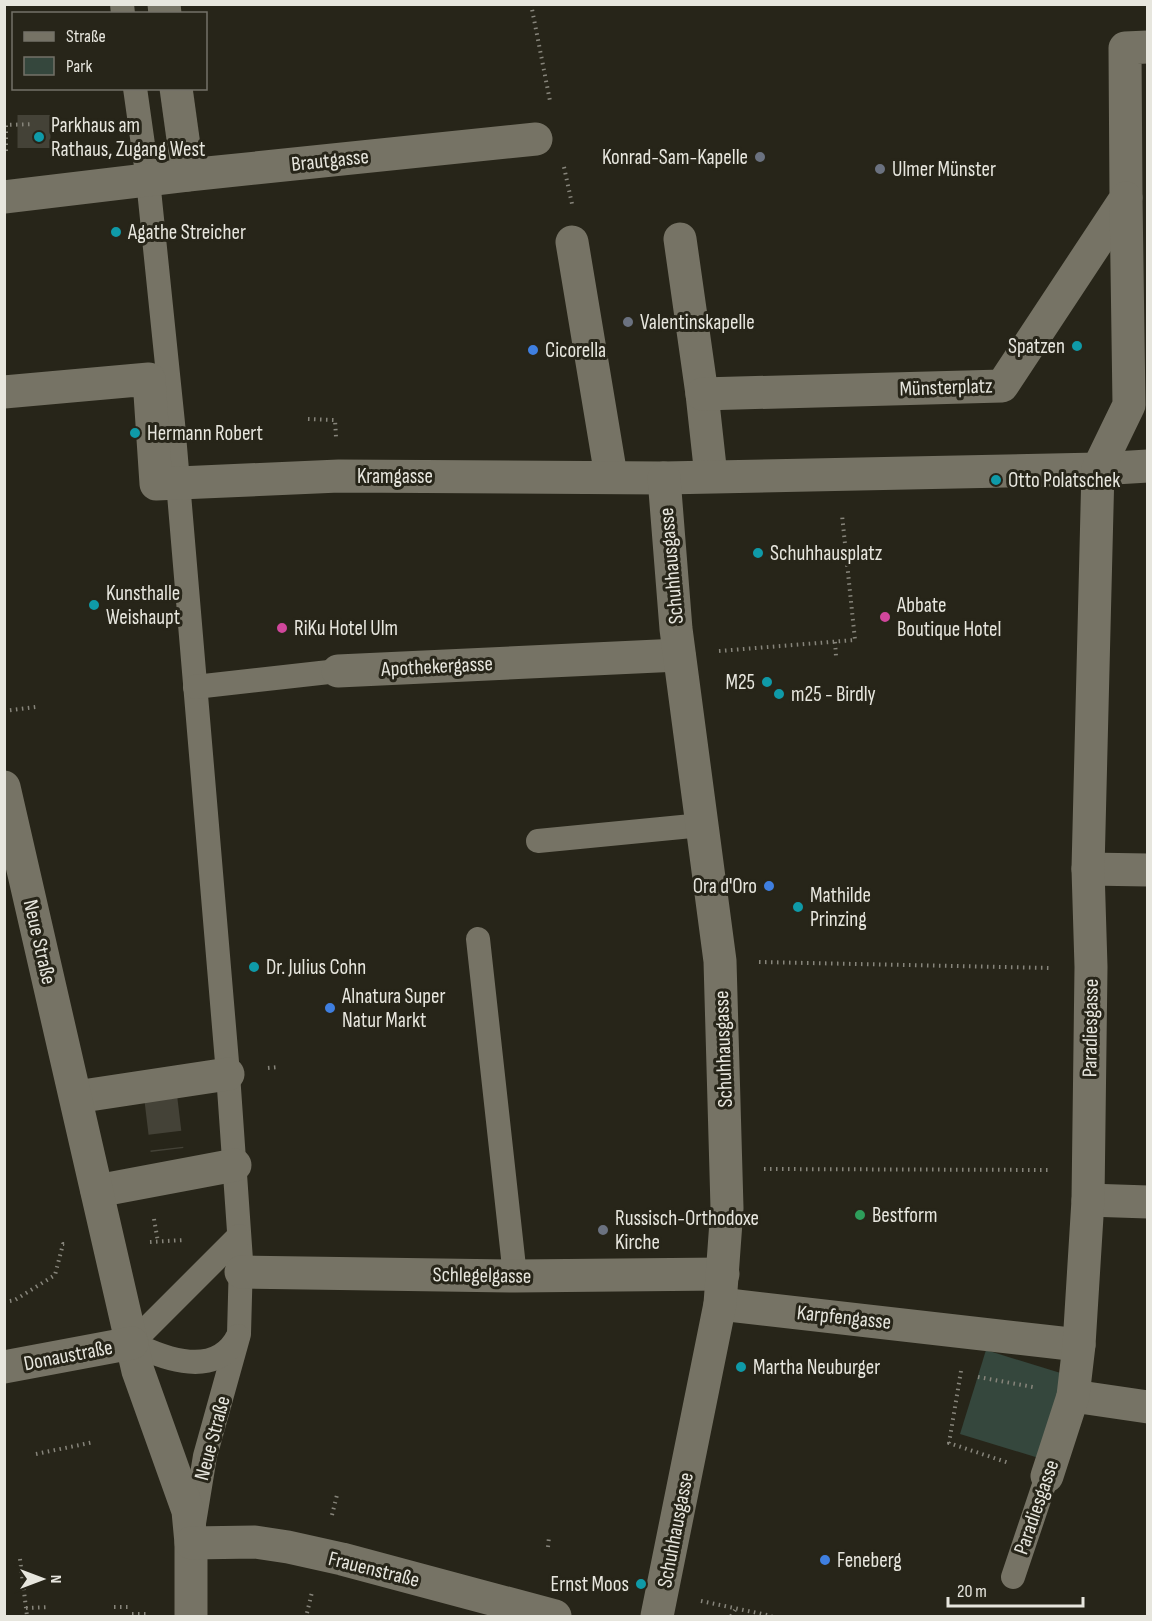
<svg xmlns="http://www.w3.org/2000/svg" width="1152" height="1621" font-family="'Sofia Sans Condensed',sans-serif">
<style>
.green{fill:#35473d}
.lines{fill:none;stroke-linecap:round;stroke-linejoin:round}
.street-tunnel{stroke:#444237;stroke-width:33;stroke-dasharray:33 16;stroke-linecap:butt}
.path{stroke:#87857b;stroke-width:4;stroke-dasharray:1.5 4.5;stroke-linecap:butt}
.lane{stroke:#767365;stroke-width:24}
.street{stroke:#767365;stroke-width:33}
.secondary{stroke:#767365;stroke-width:33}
.culture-dot{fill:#0f9aa8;stroke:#272519;stroke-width:2}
.worship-dot{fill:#6b7280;stroke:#272519;stroke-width:2}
.shop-dot{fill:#3f7fe0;stroke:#272519;stroke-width:2}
.hotel-dot{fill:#d1479c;stroke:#272519;stroke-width:2}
.leisure-dot{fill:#2e9e5b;stroke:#272519;stroke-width:2}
.labels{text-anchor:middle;stroke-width:6;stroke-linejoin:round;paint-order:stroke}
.poi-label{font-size:21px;fill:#e7e6de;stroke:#272519;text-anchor:start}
.street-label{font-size:21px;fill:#e7e6de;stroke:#272519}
</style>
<rect width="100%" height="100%" fill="#272519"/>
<!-- green -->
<polygon class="green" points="986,1350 1067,1375 1042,1459 960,1434"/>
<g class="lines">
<!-- street-tunnel -->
<g class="street-tunnel">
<polyline points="34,115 34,158"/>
<polyline points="161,1100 167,1150"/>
</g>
<!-- path -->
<g class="path">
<polyline points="531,4 550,101"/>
<polyline points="6,151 6,125 34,124"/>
<polyline points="564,167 572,204"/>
<polyline points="308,419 335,420 336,437"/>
<polyline points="835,642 836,656"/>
<polyline points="719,651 855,640 842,515"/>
<polyline points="4,711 36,707"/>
<polyline points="759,962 1051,968"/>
<polyline points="268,1068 278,1067"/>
<polyline points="764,1169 1048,1170"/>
<polyline points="154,1219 158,1242"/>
<polyline points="150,1242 184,1240"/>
<polyline points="4,1302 15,1300 55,1275 63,1244 67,1244"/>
<polyline points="961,1371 949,1443 1009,1463"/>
<polyline points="978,1377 1033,1387"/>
<polyline points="36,1454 94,1442"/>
<polyline points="332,1515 337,1495"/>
<polyline points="548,1547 549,1537"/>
<polyline points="20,1559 27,1616"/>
<polyline points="701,1601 772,1616"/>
<polyline points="114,1607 132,1607"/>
<polyline points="26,1608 49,1607"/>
<polyline points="307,1613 312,1592"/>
<polyline points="132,1614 150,1614"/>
<polyline points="731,1616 735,1610"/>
</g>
<!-- lane -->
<g class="lane">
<polyline points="122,4 123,14"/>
<polyline points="135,88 148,180 173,423 228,1074 241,1260 239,1334 205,1456 194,1523"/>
<polyline points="195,687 338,671"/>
<polyline points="538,841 702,825"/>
<polyline points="478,939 515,1276"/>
<path d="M238,1336c-21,43 -74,23 -106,7l107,-107"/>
<polyline points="1013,1577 1047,1476"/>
</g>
<!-- street -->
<g class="street">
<polyline points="164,4 165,14"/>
<polyline points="176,88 188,175"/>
<polyline points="4,197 188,175 536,139"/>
<polyline points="680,239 702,394 711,476"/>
<polyline points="572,242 611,476"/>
<polyline points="4,392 149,379 156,484 339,476 664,478 1098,469 1148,466"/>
<polyline points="702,394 1002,386 1126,198 1125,48 1148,47"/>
<polyline points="338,671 679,655"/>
<polyline points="1088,869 1148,870"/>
<polyline points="76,1097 228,1074"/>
<polyline points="97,1191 235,1165"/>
<polyline points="1088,1200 1148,1202"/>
<polyline points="241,1272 515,1276 723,1274"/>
<polyline points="720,1304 1079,1345"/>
<polyline points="1073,1396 1148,1407"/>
<polyline points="1047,1476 1073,1396 1079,1345 1088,1200 1091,967 1088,869 1098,469 1129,405 1126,198"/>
<polyline points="657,1616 720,1304 727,1208 720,961 676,629 664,478"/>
</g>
<!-- secondary -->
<g class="secondary">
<polyline points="4,787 138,1371 188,1511 191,1543 191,1616"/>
<polyline points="4,1367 132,1343"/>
<polyline points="191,1543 255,1542 288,1547 342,1559 555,1616"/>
</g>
</g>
<!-- markers -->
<g class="culture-dot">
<circle cx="39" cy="137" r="6"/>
<circle cx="116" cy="232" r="6"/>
<circle cx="1077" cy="346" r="6"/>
<circle cx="135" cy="433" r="6"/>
<circle cx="996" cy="480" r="6"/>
<circle cx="758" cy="553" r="6"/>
<circle cx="94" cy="605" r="6"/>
<circle cx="767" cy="682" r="6"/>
<circle cx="779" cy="694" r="6"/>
<circle cx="798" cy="907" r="6"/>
<circle cx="254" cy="967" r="6"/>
<circle cx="741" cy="1367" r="6"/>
<circle cx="641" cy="1584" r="6"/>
</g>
<g class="worship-dot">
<circle cx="760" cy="157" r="6"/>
<circle cx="880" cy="169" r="6"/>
<circle cx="628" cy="322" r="6"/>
<circle cx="603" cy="1230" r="6"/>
</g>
<g class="shop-dot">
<circle cx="533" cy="350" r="6"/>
<circle cx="769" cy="886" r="6"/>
<circle cx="330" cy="1008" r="6"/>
<circle cx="825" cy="1560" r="6"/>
</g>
<g class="hotel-dot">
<circle cx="885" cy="617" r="6"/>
<circle cx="282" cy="628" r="6"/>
</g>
<circle class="leisure-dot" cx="860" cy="1215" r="6"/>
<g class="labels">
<!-- poi labels -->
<g class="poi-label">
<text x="51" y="132">Parkhaus am<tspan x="51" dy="24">Rathaus, Zugang West</tspan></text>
<text x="748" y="164" text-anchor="end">Konrad-Sam-Kapelle</text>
<text x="892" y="176">Ulmer Münster</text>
<text x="128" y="239">Agathe Streicher</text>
<text x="640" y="329">Valentinskapelle</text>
<text x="1065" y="353" text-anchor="end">Spatzen</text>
<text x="545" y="357">Cicorella</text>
<text x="147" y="440">Hermann Robert</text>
<text x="1008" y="487">Otto Polatschek</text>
<text x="770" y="560">Schuhhausplatz</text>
<text x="106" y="600">Kunsthalle<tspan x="106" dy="24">Weishaupt</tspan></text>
<text x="897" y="612">Abbate<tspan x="897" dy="24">Boutique Hotel</tspan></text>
<text x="294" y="635">RiKu Hotel Ulm</text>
<text x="755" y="689" text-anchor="end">M25</text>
<text x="791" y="701">m25 - Birdly</text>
<text x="757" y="893" text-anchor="end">Ora d'Oro</text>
<text x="810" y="902">Mathilde<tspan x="810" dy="24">Prinzing</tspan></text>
<text x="266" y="974">Dr. Julius Cohn</text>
<text x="342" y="1003">Alnatura Super<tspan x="342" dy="24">Natur Markt</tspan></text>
<text x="872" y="1222">Bestform</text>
<text x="615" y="1225">Russisch-Orthodoxe<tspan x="615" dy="24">Kirche</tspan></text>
<text x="753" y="1374">Martha Neuburger</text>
<text x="837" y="1567">Feneberg</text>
<text x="629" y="1591" text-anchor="end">Ernst Moos</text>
</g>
<!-- street labels -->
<g class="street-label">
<text transform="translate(330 160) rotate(-6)" y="7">Brautgasse</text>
<text transform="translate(946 387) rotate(-2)" y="7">Münsterplatz</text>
<text x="395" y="483">Kramgasse</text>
<text transform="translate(671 566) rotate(-95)" y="7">Schuhhausgasse</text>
<text transform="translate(437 666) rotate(-3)" y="7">Apothekergasse</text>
<text transform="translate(40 942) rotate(77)" y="7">Neue Straße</text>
<text transform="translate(1090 1028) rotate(-89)" y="7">Paradiesgasse</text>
<text transform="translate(723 1049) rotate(-92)" y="7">Schuhhausgasse</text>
<text transform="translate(482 1275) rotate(1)" y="7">Schlegelgasse</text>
<text transform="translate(844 1317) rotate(6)" y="7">Karpfengasse</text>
<text transform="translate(68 1355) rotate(-11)" y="7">Donaustraße</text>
<text transform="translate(212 1438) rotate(-75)" y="7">Neue Straße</text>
<text transform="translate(1036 1507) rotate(-71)" y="7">Paradiesgasse</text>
<text transform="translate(675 1530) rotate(-79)" y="7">Schuhhausgasse</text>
<text transform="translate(374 1569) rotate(14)" y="7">Frauenstraße</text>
</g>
</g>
<!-- border -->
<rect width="1152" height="1621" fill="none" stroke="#e7e6de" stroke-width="12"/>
<!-- legend -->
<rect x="12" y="12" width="195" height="78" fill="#272519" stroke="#747268" stroke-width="1.5"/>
<rect x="24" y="32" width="30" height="9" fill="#767365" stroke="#747268" stroke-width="1.5"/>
<text x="66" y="42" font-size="18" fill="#e7e6de">Straße</text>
<rect x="24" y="57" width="30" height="18" fill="#35473d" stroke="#747268" stroke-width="1.5"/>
<text x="66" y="72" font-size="18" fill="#e7e6de">Park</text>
<!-- north arrow -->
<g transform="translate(42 1579) rotate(90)" stroke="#272519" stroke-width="4.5" paint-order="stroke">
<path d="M0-4.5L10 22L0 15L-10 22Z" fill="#e7e6de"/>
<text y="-9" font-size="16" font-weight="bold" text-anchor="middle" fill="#e7e6de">N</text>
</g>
<!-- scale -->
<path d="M948 1597v9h135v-9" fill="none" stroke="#e7e6de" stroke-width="3"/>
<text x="957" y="1597" font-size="18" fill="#e7e6de" stroke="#272519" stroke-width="4.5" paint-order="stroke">20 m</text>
</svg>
